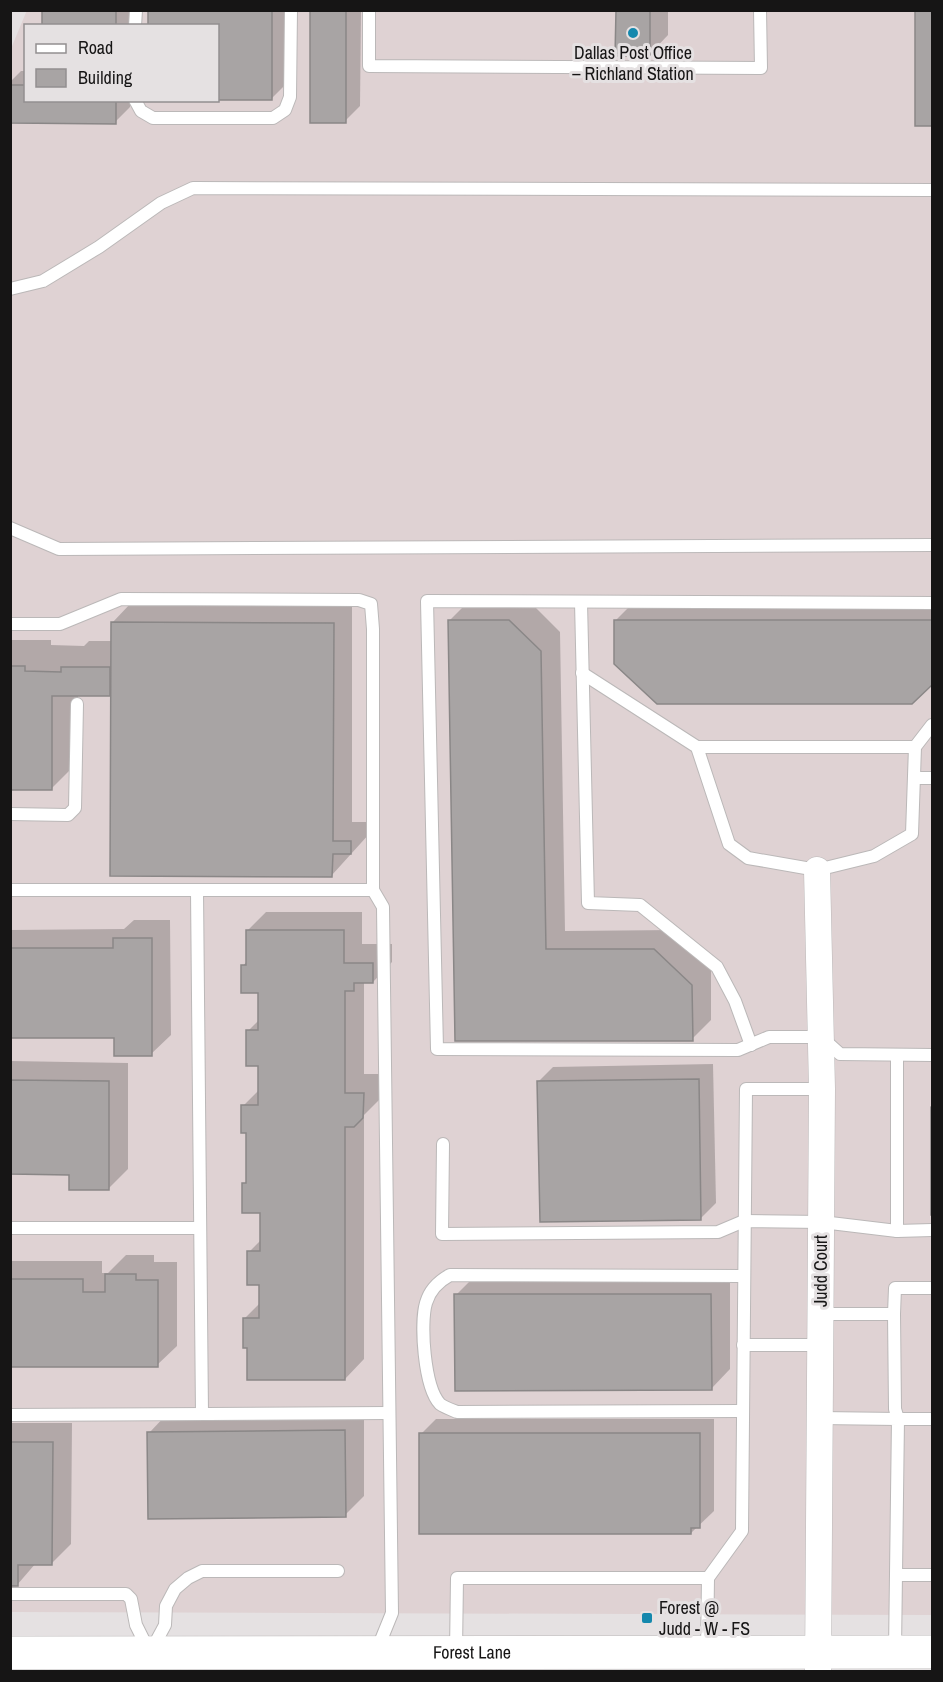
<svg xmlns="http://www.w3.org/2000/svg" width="943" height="1682" font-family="'Archivo Narrow',sans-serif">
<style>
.built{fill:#dfd2d3;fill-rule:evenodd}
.shadow{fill:#0003}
.building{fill:#a8a4a4;stroke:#8a8787;stroke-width:1.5}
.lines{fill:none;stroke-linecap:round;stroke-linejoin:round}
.service-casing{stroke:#bbb8b8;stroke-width:14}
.minor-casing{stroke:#bbb8b8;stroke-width:27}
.secondary-casing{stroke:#bbb8b8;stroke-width:34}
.service{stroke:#fff;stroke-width:12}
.minor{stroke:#fff;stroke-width:26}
.secondary{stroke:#fff;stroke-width:33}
.poi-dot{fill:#1488ad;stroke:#e5e1e2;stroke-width:2}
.labels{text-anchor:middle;stroke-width:6;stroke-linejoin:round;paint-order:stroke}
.poi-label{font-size:18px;fill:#161515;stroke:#e5e1e2}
.street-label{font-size:18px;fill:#161515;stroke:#e5e1e2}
</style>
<rect width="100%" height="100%" fill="#e5e1e2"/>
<!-- built -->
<path class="built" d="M27,10l905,1v1604l-921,-3 -1,-1561zM26,26h192v74h-192z"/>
<!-- shadow -->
<g class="shadow">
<rect x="43" y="10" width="88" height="16"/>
<polygon points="150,10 286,10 286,84 271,99 218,99 218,26"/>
<polygon points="312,10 361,10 360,106 345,121"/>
<polygon points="617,10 668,10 668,35 649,55"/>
<rect x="917" y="10" width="15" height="114"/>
<polygon points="21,71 26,71 26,100 130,100 130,107 115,122 10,122 10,82"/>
<polygon points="469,601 529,601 560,632 565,931 674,930 711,965 711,1020 692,1039 456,1040 449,621"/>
<polygon points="635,601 932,601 932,683 911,703 615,621"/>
<polygon points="131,603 352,604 352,822 370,822 370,833 332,875 112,693 110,695 78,695 78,762 51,789 10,789 10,640 51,640 51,645 84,646 89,641 112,641 112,623"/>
<polygon points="266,912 362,912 362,944 392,944 392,962 373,982 364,982 364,1074 383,1074 382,1097 364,1115 364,1359 345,1379 249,1346 244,1319 261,1302 261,1284 249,1252 262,1239 262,1211 244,1184 248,1180 248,1131 243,1106 260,1089 260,1064 248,1031 260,1019 260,991 243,966 247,961 247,931"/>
<polygon points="134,920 170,920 171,1035 151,1054 115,1036 10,1037 10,930 124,929"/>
<polygon points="10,1061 128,1063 128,1169 108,1189 71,1173 10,1173"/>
<polygon points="713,1064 716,1203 701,1218 538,1082 553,1067"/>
<polygon points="126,1255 154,1255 154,1262 177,1262 177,1346 157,1365 10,1365 10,1261 102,1261 102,1273 108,1273"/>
<polygon points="730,1275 730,1369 711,1389 456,1295 475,1276"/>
<polygon points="364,1411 364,1496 345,1515 149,1433 168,1413"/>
<polygon points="436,1419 714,1419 714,1511 691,1533 421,1434"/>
<polygon points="10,1423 72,1423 71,1544 51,1564 36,1563 17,1585 10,1585"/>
</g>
<!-- building -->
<g class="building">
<rect x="42" y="10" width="74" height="16"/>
<polygon points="148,10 272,10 272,100 218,100 218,26 148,26"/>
<rect x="310" y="10" width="36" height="113"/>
<polygon points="616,10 650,10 650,56 615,56"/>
<rect x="915" y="10" width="17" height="116"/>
<polygon points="10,85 26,85 26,100 116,100 116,124 10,123"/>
<polygon points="448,620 509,620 541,651 546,949 654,949 692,985 693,1041 455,1041"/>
<polygon points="614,620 932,620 932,685 912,704 657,704 614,664"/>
<polygon points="111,622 334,623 333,841 351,841 351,854 333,854 332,877 110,876"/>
<polygon points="10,666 25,666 25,671 61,672 61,667 110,667 110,696 52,696 52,790 10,790"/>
<polygon points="246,930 344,930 344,963 373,963 373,983 354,983 354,991 345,991 345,1093 364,1093 363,1118 354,1127 345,1127 345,1380 247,1380 247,1348 243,1348 243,1318 259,1318 259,1285 247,1285 247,1251 260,1251 260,1213 242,1213 242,1183 246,1183 246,1133 241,1133 241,1105 258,1105 258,1066 246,1066 246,1030 258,1030 258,993 241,993 241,965 246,965"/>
<polygon points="113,938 152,938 152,1056 114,1056 114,1038 10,1038 10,948 113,948"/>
<polygon points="699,1079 701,1220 540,1222 537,1081"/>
<polygon points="10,1080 109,1081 109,1190 69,1190 69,1175 10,1174"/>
<polygon points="932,1106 932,1215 931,1215 931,1107"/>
<polygon points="105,1274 136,1274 136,1280 158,1280 158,1367 10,1367 10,1279 83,1279 83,1292 105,1292"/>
<polygon points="454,1294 711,1294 712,1390 455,1391"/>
<polygon points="345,1430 346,1517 148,1519 147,1432"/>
<polygon points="419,1433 700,1433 700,1528 691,1528 691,1534 419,1534"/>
<polygon points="10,1442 53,1442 52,1565 18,1565 18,1586 10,1586"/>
</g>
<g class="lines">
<!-- service casing -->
<g class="service-casing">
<g id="service">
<polyline points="369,10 369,66 761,68 760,10"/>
<polyline points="135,26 136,10"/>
<polyline points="135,100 141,111 153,118 273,118 285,110 290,97 291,10"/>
<polyline points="10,289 43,281 99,247 161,203 193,188 932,190"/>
<polyline points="10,528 59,549 932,545"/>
<polyline points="581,602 588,903 640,905 717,967 735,1001 751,1045"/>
<polyline points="932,603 427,601 437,1049 738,1050 769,1037 821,1037 840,1054 932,1055"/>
<polyline points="10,624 60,624 121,599 359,600 371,604 373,629 373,890 383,907 392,1613 377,1650"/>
<polyline points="582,673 697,747 729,844 748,858 817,870 874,856 912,834 915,747 932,725"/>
<polyline points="697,747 915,747"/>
<polyline points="914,778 932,778"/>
<polyline points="10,814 68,815 75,808 77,704"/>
<polyline points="10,890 373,890"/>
<polyline points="197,891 202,1414"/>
<polyline points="443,1144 442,1234 718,1232 744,1221 822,1222 897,1231 932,1230"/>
<polyline points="10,1228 200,1228"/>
<polyline points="897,1231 897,1055"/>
<polyline points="821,1314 894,1314 895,1288 932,1288"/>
<polyline points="894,1314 895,1409 898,1419 932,1419"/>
<polyline points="743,1345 820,1345"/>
<path d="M743,1411l-286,1c-5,-2 -13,-5 -17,-8 -16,-17 -20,-81 -14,-101 4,-14 13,-22 24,-28l293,1"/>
<polyline points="10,1415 389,1413"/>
<polyline points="820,1418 898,1419 895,1651"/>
<polyline points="896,1575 932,1575"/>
<polyline points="708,1578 742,1531 746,1089 822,1089"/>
<polyline points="10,1594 126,1594 131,1599 136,1625 148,1649"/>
<polyline points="151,1651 165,1625 166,1606 175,1589 188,1578 202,1571 338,1571"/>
<polyline points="456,1651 457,1578 708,1578 707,1650"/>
</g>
</g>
<!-- minor casing -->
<g class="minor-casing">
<polyline id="minor" points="817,870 822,1089 818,1672"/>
</g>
<!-- secondary casing -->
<g class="secondary-casing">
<g id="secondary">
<path id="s1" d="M10,1653l922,-1"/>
</g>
</g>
<!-- service -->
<use href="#service" class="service"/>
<!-- minor -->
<use href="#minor" class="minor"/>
<!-- secondary -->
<use href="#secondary" class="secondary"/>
</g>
<!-- markers -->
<g class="poi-dot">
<circle cx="633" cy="33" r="6"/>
<rect x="641" y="1612" width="12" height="12" rx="3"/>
</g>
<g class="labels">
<!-- poi labels -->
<g class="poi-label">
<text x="633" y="59">Dallas Post Office<tspan x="633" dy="21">– Richland Station</tspan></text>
<text x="659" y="1614" text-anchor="start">Forest @<tspan x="659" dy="21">Judd - W - FS</tspan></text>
</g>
<!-- street labels -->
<g class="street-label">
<text transform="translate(821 1271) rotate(-90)" y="6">Judd Court</text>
<text dy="6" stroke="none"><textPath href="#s1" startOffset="462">Forest Lane</textPath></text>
</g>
</g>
<!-- border -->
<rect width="943" height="1682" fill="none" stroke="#161515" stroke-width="24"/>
<!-- legend -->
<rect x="24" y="24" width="195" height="78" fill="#e5e1e2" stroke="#928f90" stroke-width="1.5"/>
<rect x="36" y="44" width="30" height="9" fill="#ffffff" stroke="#928f90" stroke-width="1.5"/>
<text x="78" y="54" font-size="18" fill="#161515">Road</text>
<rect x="36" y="69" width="30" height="18" fill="#a8a4a4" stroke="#928f90" stroke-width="1.5"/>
<text x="78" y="84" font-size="18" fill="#161515">Building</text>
</svg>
